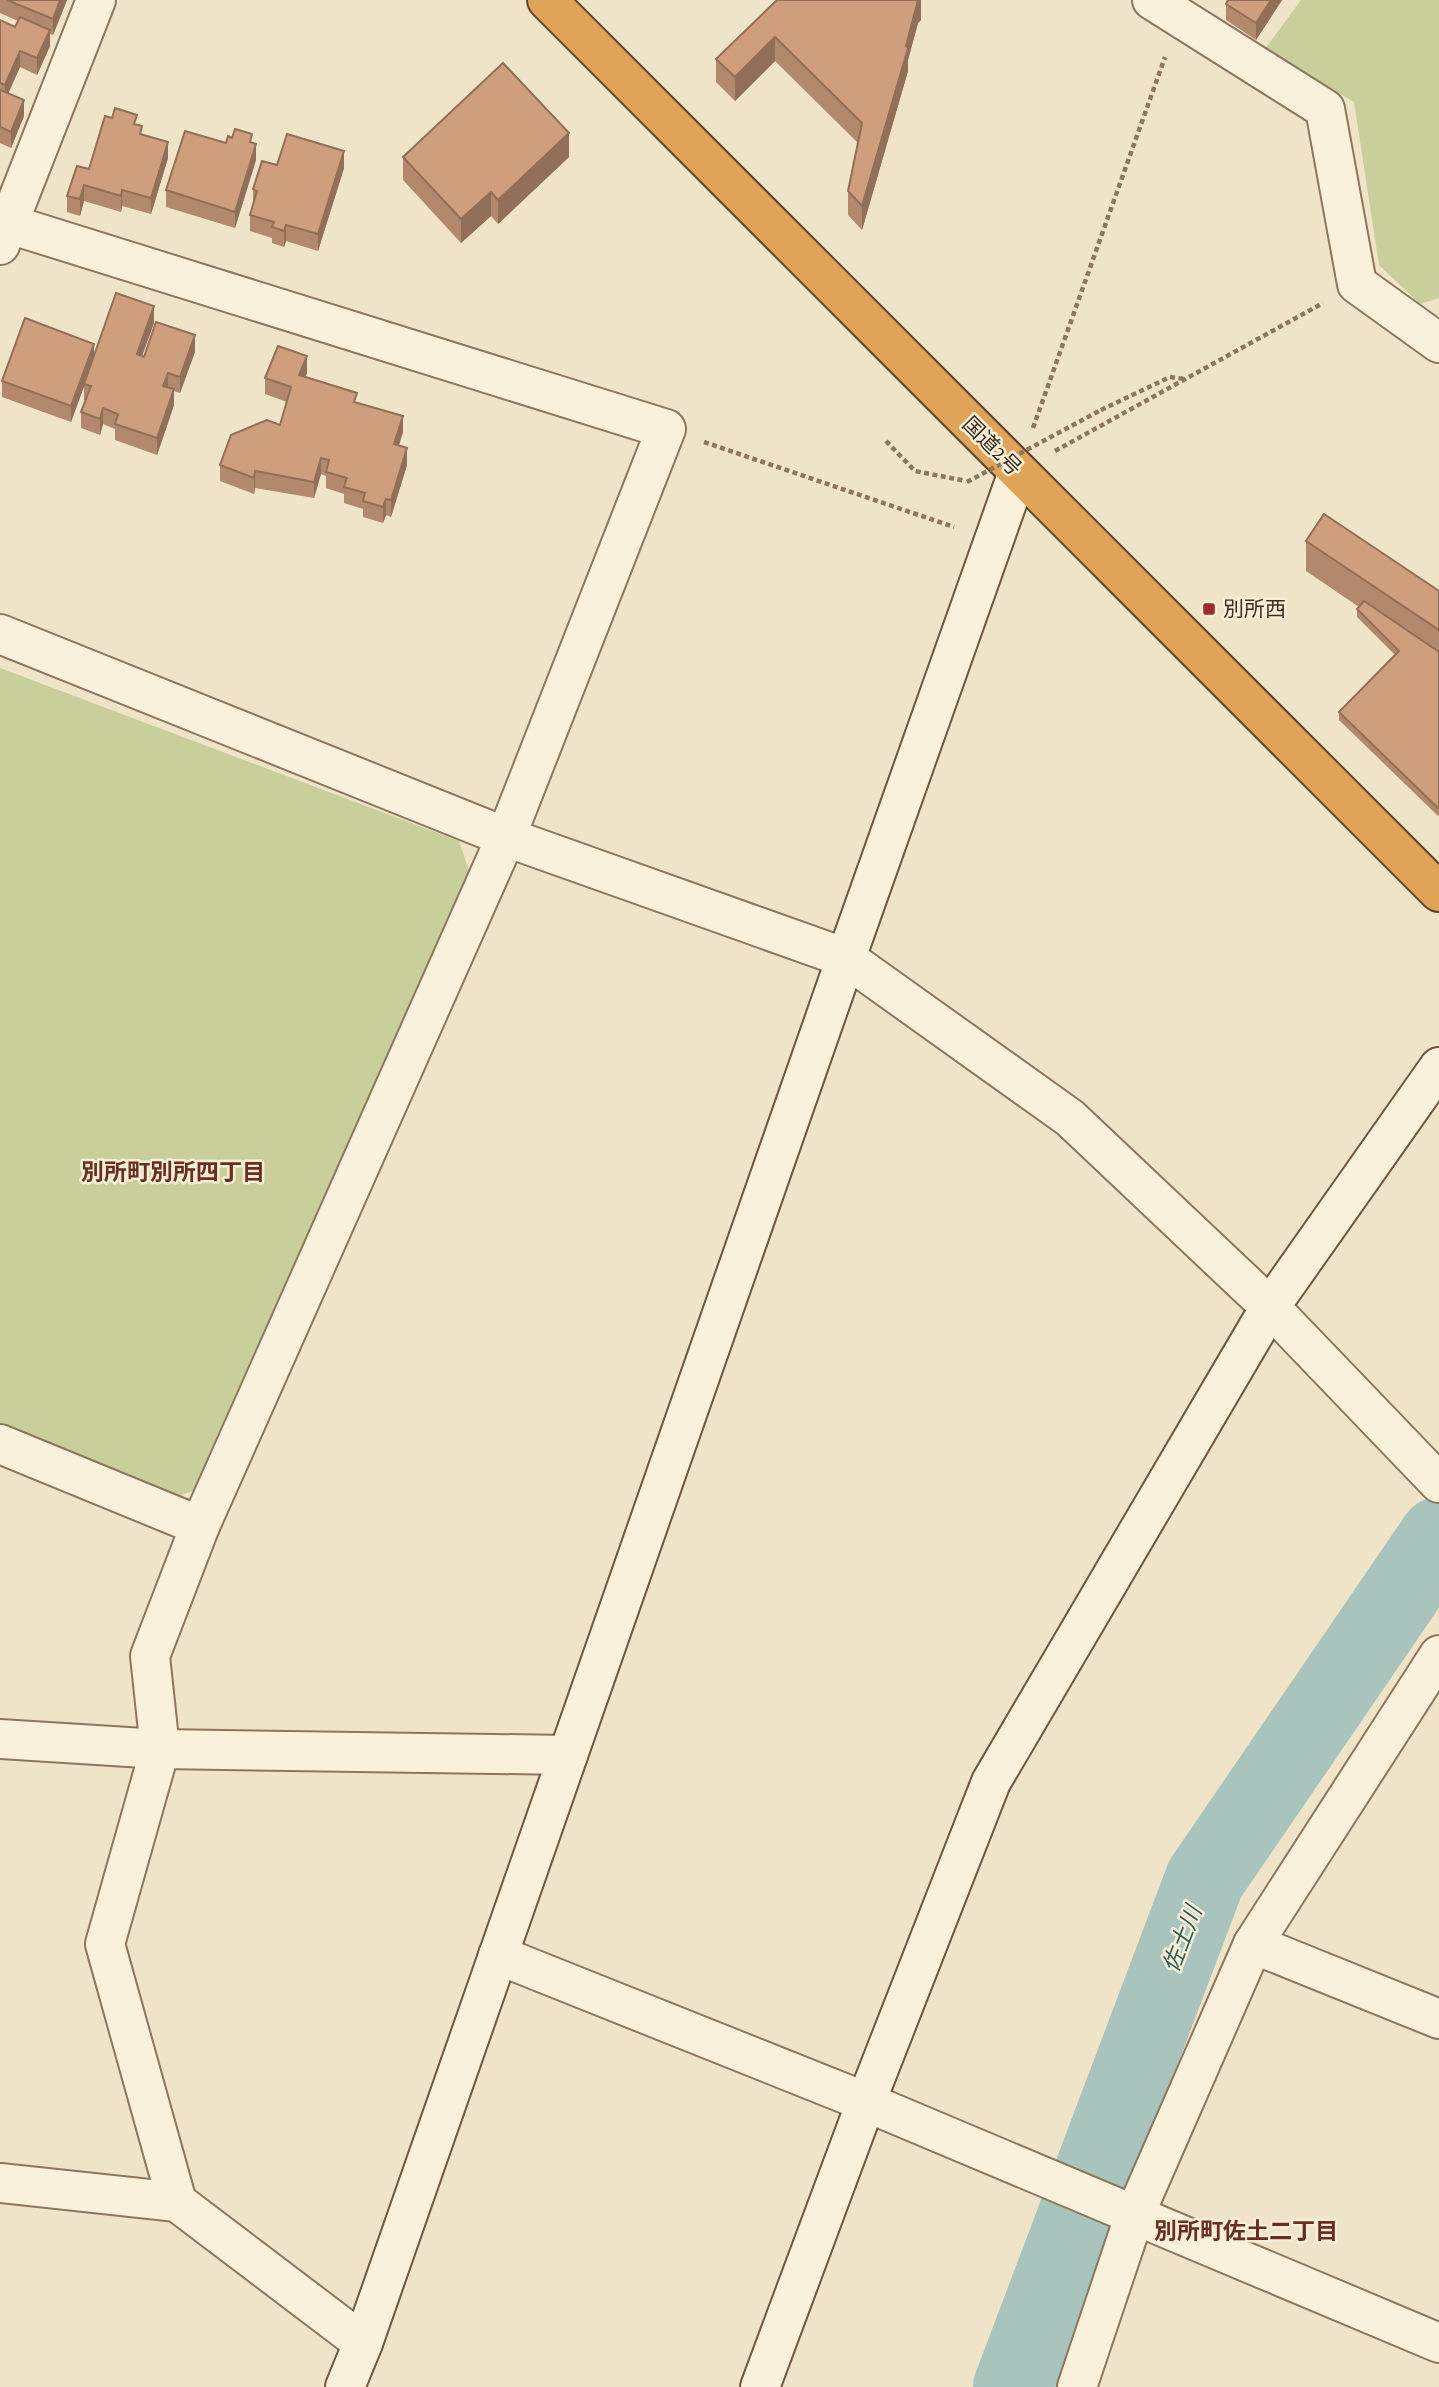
<svg xmlns="http://www.w3.org/2000/svg" width="1439" height="2387" font-family="'Crimson Pro','Noto Sans JP',serif">
<style>
.green{fill:#c9cf9b}
.lines{fill:none;stroke-linecap:round;stroke-linejoin:round}
.river{stroke:#a9c4bc;stroke-width:80}
.street-casing{stroke:#8d765c;stroke-width:42}
.secondary-casing{stroke:#6f573f;stroke-width:42}
.highway-casing{stroke:#5b4430;stroke-width:42}
.path{stroke:#8d765c;stroke-width:4.5;stroke-dasharray:5 3.5;stroke-linecap:butt}
.street{stroke:#faf1dc;stroke-width:38}
.secondary{stroke:#faf1dc;stroke-width:38}
.highway{stroke:#e0a458;stroke-width:38}
.path-bridge{stroke:#8d765c;stroke-width:4.5;stroke-dasharray:5 3.5;stroke-linecap:butt}
.wall{fill:#b2896c}
.shaded-wall{fill:#916f58}
.building{fill:#cf9f7d;stroke:#916f58;stroke-width:2}
.poi-dot{fill:#9e2a2b;stroke:#f7eed8;stroke-width:2.5}
.labels{text-anchor:middle;stroke-width:5;stroke-linejoin:round;paint-order:stroke}
.street-label{font-size:21px;fill:#3d2e20;stroke:#f7eed8}
.poi-label{font-size:21px;fill:#3d2e20;stroke:#f7eed8;text-anchor:start}
.neighbourhood-label{font-size:23px;font-weight:bold;fill:#6b2e1e;stroke:#f7eed8}
.water-label{font-size:23px;font-style:italic;fill:#2f5d5a;stroke:#f7eed8}
</style>
<rect width="100%" height="100%" fill="#f0e4c8"/>
<!-- green -->
<g class="green">
<polygon points="1301,0 1439,0 1439,298 1420,304 1379,265 1354,102 1264,50"/>
<polygon points="0,668 459,841 469,870 198,1489 166,1501 0,1429"/>
</g>
<g class="lines">
<!-- river -->
<polyline class="river" points="1013,2387 1205,1879 1439,1537"/>
<!-- street casing -->
<g class="street-casing">
<g id="street">
<polyline points="1152,0 1325,109 1357,284 1439,343"/>
<polyline points="0,219 9,224 666,429 506,837 200,1526 150,1656 160,1749 105,1944 177,2202"/>
<polyline points="0,245 96,0"/>
<polyline points="0,634 506,837 846,958 1070,1118 1270,1307 1439,1483"/>
<polyline points="0,1444 200,1526"/>
<polyline points="0,1739 160,1749 568,1755"/>
<polyline points="1253,1944 1439,2019"/>
<polyline points="498,1955 866,2102 1439,2343"/>
<polyline points="0,2183 177,2202 363,2343"/>
<polyline points="1077,2387 1135,2214 1253,1944 1439,1655"/>
</g>
</g>
<!-- secondary casing -->
<g class="secondary-casing">
<g id="secondary">
<polyline points="345,2387 363,2343 846,958 1018,472"/>
<polyline points="760,2387 866,2102 991,1782 1270,1307 1439,1067"/>
</g>
</g>
<!-- highway casing -->
<g class="highway-casing">
<polyline id="highway" points="547,0 1439,892"/>
</g>
<!-- path -->
<g class="path">
<polyline points="1101,410 1170,377 1185,379"/>
<polyline points="1033,428 1165,57"/>
<polyline points="886,441 915,471 966,481"/>
<polyline points="704,442 954,527"/>
<polyline points="1055,451 1323,303"/>
</g>
<!-- street -->
<use href="#street" class="street"/>
<!-- secondary -->
<use href="#secondary" class="secondary"/>
<!-- highway -->
<use href="#highway" class="highway"/>
<!-- path-bridge -->
<polyline class="path-bridge" points="967,482 1101,410"/>
</g>
<!-- wall -->
<g class="wall">
<polygon points="0,0 67,0 53,35 50,34 50,46 37,75 20,67 8,93 24,116 11,148 0,143 0,20 15,27 18,21 0,13"/>
<polygon points="777,0 921,0 921,20 918,23 908,60 908,71 862,230 848,215 848,191 858,143 775,61 735,101 716,82 716,59"/>
<polygon points="1282,0 1256,40 1226,20 1226,4"/>
<polygon points="137,125 142,134 168,158 151,214 122,206 121,212 84,201 80,216 67,212 67,196 89,169"/>
<polygon points="232,138 252,143 256,160 235,228 166,207 166,190"/>
<polygon points="403,157 569,157 498,224 491,216 461,243 403,180"/>
<polygon points="277,165 344,168 318,251 286,241 284,247 272,243 272,238 250,231 250,215 253,203 253,189"/>
<polygon points="154,323 142,356 195,352 180,393 174,391 174,405 157,455 115,440 115,429 103,424 100,435 81,428 81,412 85,400 84,400 84,385 71,422 2,397 2,381 94,357"/>
<polygon points="307,373 305,377 357,403 403,432 399,445 407,465 391,517 386,515 383,523 363,517 363,509 344,503 344,494 326,488 326,476 321,474 314,498 255,488 254,494 220,481 220,465 280,425 287,402 265,394 265,378"/>
<polygon points="1306,541 1439,591 1439,815 1438,816 1339,720 1339,712 1395,655 1357,617 1357,609 1359,607 1306,571"/>
</g>
<!-- shaded-wall -->
<g class="shaded-wall">
<polygon points="60,0 67,0 53,35 53,19"/>
<polygon points="918,0 921,0 921,20 918,23 908,60 908,71 862,230 862,206"/>
<polygon points="1271,0 1282,0 1256,40 1256,23"/>
<polygon points="50,30 50,46 37,75 37,58"/>
<polygon points="775,37 775,61 735,101 735,77"/>
<polygon points="20,51 20,67 5,101 5,85"/>
<polygon points="24,100 24,116 11,148 11,132"/>
<polygon points="569,133 569,157 498,224 498,200"/>
<polygon points="168,142 168,158 151,214 151,198"/>
<polygon points="256,144 256,160 235,228 235,212"/>
<polygon points="344,151 344,168 318,251 318,234"/>
<polygon points="84,185 84,201 80,216 80,199"/>
<polygon points="122,190 122,206 121,212 121,196"/>
<polygon points="491,192 491,216 461,243 461,219"/>
<polygon points="286,225 286,241 284,247 284,231"/>
<polygon points="154,306 154,323 137,370 137,354"/>
<polygon points="195,335 195,352 180,393 180,377"/>
<polygon points="94,344 94,360 71,422 71,406"/>
<polygon points="307,356 307,373 299,392 299,375"/>
<polygon points="168,373 168,389 163,386"/>
<polygon points="174,389 174,405 157,455 157,438"/>
<polygon points="103,408 103,424 100,435 100,419"/>
<polygon points="403,416 403,432 394,460 394,444"/>
<polygon points="407,448 407,465 391,517 391,500"/>
<polygon points="321,458 321,474 314,498 314,482"/>
<polygon points="255,471 255,488 254,494 254,478"/>
<polygon points="386,499 386,515 383,523 383,507"/>
</g>
<!-- building -->
<g class="building">
<polygon points="7,0 60,0 53,19"/>
<polygon points="777,0 918,0 906,46 908,48 862,206 848,191 862,123 775,37 735,77 716,59"/>
<polygon points="1228,0 1271,0 1256,23 1226,4"/>
<polygon points="20,17 50,30 37,58 20,51 5,85 0,83 0,20 15,27"/>
<polygon points="503,63 569,133 498,200 491,192 461,219 403,157"/>
<polygon points="0,90 24,100 11,132 0,127"/>
<polygon points="115,108 137,115 134,124 142,126 140,134 168,142 151,198 122,190 121,196 84,185 80,199 67,196 77,166 89,169 105,116 112,118"/>
<polygon points="235,129 252,134 250,142 256,144 235,212 166,190 185,131 226,143 228,136 232,138"/>
<polygon points="287,134 344,151 318,234 286,225 284,231 272,227 274,222 250,215 257,191 253,189 262,161 277,165"/>
<polygon points="116,293 154,306 137,354 144,357 156,322 195,335 180,377 168,373 163,386 174,389 157,438 115,424 118,414 103,408 100,419 81,412 91,386 84,384"/>
<polygon points="25,318 94,344 71,406 2,381"/>
<polygon points="278,346 307,356 299,375 357,393 354,402 403,416 394,444 407,448 391,500 386,499 383,507 363,501 365,493 344,487 347,478 326,472 329,460 321,458 314,482 255,471 254,478 220,465 231,435 267,420 280,425 291,387 265,378"/>
<polygon points="1324,514 1439,591 1439,630 1306,541"/>
<polygon points="1364,601 1439,652 1439,807 1438,808 1339,712 1399,651 1357,609"/>
</g>
<!-- markers -->
<rect class="poi-dot" x="1202" y="602" width="14" height="14" rx="3.5"/>
<g class="labels">
<!-- street labels -->
<g class="street-label">
<text transform="translate(992 446) rotate(45)" y="7">国道2号</text>
</g>
<!-- poi labels -->
<g class="poi-label">
<text x="1223" y="616">別所西</text>
</g>
<!-- neighbourhood labels -->
<g class="neighbourhood-label">
<text x="173" y="1180">別所町別所四丁目</text>
<text x="1246" y="2239">別所町佐土二丁目</text>
</g>
<!-- water labels -->
<g class="water-label">
<text transform="translate(1182 1939) rotate(-69)" y="8">佐土川</text>
</g>
</g>
</svg>
